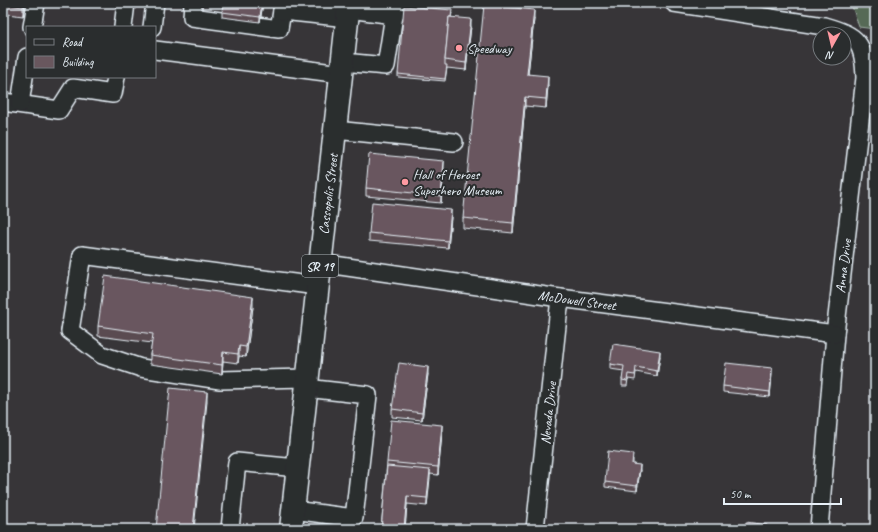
<svg xmlns="http://www.w3.org/2000/svg" width="878" height="532" font-family="Caveat,sans-serif">
<style>
.green{fill:#576b56;stroke:#a0aea7}
.lines{fill:none;stroke-linecap:round;stroke-linejoin:round}
.minor-casing{stroke:#e8f1f8;stroke-width:20}
.major-casing{stroke:#e8f1f8;stroke-width:25}
.minor{stroke:#2a2d2e;stroke-width:17}
.major{stroke:#2a2d2e;stroke-width:22}
.wall{fill:#5a4b51;stroke:#e8f1f8}
.shaded-wall{fill:#4a3d42;stroke:#e8f1f8}
.building{fill:#69575e;stroke:#e8f1f8}
.poi-dot{fill:#ff9aa2;stroke:#2a2d2e;stroke-width:1.5}
.labels{text-anchor:middle;stroke-width:4;stroke-linejoin:round;paint-order:stroke}
.shield{fill:#2a2d2e;stroke:#afb6bb;stroke-width:1}
.shield-label{font-size:13px;font-weight:bold;fill:#e8f1f8}
.poi-label{font-size:14px;fill:#e8f1f8;stroke:#2a2d2e;text-anchor:start}
.street-label{font-size:14px;fill:#e8f1f8;stroke:#2a2d2e}
</style>
<rect width="100%" height="100%" fill="#373538"/>
<filter id="ink" filterUnits="userSpaceOnUse"><feTurbulence type="fractalNoise" baseFrequency=".025" numOctaves="2"/><feDisplacementMap in="SourceGraphic" scale="8" xChannelSelector="R" yChannelSelector="G"/><feConvolveMatrix kernelMatrix="1 2 1 2 8 2 1 2 1" color-interpolation-filters="sRGB"/></filter>
<g filter="url(#ink)">
<!-- green -->
<polygon class="green" points="851,3 875,3 875,29 859,27"/>
<g class="lines">
<!-- minor casing -->
<g class="minor-casing">
<g id="minor">
<polyline points="193,3 192,17 279,29 282,11"/>
<polyline points="283,3 282,11 348,18"/>
<path d="M674,3l150,23c34,10 40,16 41,52l-30,256 -16,195"/>
<polyline points="394,15 399,6 410,3 431,5 431,3"/>
<polyline points="32,27 36,3"/>
<polyline points="123,27 126,3"/>
<polyline points="152,27 155,3"/>
<polyline points="155,50 341,74"/>
<polyline points="343,62 386,66 394,15 349,9"/>
<polyline points="3,102 59,110 73,88 113,94 116,77"/>
<polyline points="20,104 27,57"/>
<polyline points="335,130 454,142"/>
<polyline points="320,263 560,298 835,334"/>
<polyline points="307,378 220,380 141,368 102,355 70,331 82,255 317,286"/>
<polyline points="293,510 354,518 368,395 306,388"/>
<polyline points="230,529 237,462 297,468"/>
<polyline points="535,529 560,298"/>
</g>
</g>
<!-- major casing -->
<g class="major-casing">
<polyline id="major" points="291,529 349,3"/>
</g>
<!-- minor -->
<use href="#minor" class="minor"/>
<!-- major -->
<use href="#major" class="major"/>
</g>
<!-- wall -->
<g class="wall">
<polygon points="3,3 25,3 23,16 7,14"/>
<polygon points="263,3 260,22 222,17 222,12"/>
<polygon points="452,13 451,17 471,26 466,70 447,68 445,81 398,77 398,74"/>
<polygon points="534,19 528,74 548,86 546,108 525,106 513,233 463,228 463,218"/>
<polygon points="444,169 441,203 366,196 366,188"/>
<polygon points="451,217 448,248 369,241 369,233"/>
<polygon points="253,307 246,357 239,356 238,363 223,361 222,374 150,364 150,355 152,343 98,336 98,326"/>
<polygon points="660,356 657,376 636,372 635,380 628,379 627,386 622,386 622,380 624,371 610,369 610,364"/>
<polygon points="772,373 770,397 723,392 723,386"/>
<polygon points="428,374 422,420 392,417 392,409"/>
<polygon points="442,433 438,475 430,474 427,506 407,504 405,529 381,529 387,462"/>
<polygon points="633,459 633,464 640,470 637,491 605,487 605,482"/>
</g>
<!-- shaded-wall -->
<g class="shaded-wall">
<polygon points="24,3 25,3 23,16 23,7"/>
<polygon points="262,3 263,3 260,22 260,17"/>
<polygon points="7,5 7,14 3,42 3,33"/>
<polygon points="534,10 534,19 527,84 527,74"/>
<polygon points="471,19 471,26 466,70 466,63"/>
<polygon points="548,76 548,86 546,108 546,99"/>
<polygon points="525,97 525,106 513,233 513,223"/>
<polygon points="444,161 444,169 441,203 441,196"/>
<polygon points="451,210 451,217 448,248 448,241"/>
<polygon points="253,297 253,307 246,357 246,347"/>
<polygon points="239,346 239,356 238,363 238,354"/>
<polygon points="660,351 660,356 657,376 657,371"/>
<polygon points="223,352 223,361 222,374 222,365"/>
<polygon points="428,367 428,374 422,420 422,413"/>
<polygon points="772,368 772,373 770,397 770,392"/>
<polygon points="207,392 207,402 194,529 193,529"/>
<polygon points="442,425 442,433 438,475 438,467"/>
<polygon points="640,465 640,470 637,491 637,486"/>
<polygon points="430,470 430,478 427,506 427,498"/>
<polygon points="407,496 407,504 405,529 404,529"/>
</g>
<!-- building -->
<g class="building">
<polygon points="3,3 24,3 23,7 7,5 3,33"/>
<polygon points="223,3 262,3 260,17 222,12"/>
<polygon points="484,5 534,10 527,74 548,76 546,99 525,97 513,223 463,218"/>
<polygon points="404,6 452,10 451,17 449,17 445,60 445,65 447,65 445,79 398,74"/>
<polygon points="449,17 471,19 466,63 445,60"/>
<polygon points="369,154 444,161 441,196 366,188"/>
<polygon points="372,202 451,210 448,241 369,233"/>
<polygon points="105,276 253,297 246,347 239,346 238,354 223,352 222,365 150,355 153,334 98,326"/>
<polygon points="613,344 660,351 657,371 636,367 635,375 628,374 627,381 622,380 624,366 610,364"/>
<polygon points="399,363 428,367 422,413 392,409"/>
<polygon points="726,363 772,368 770,392 723,386"/>
<polygon points="170,388 207,392 193,529 156,529"/>
<polygon points="391,420 442,425 438,467 387,462"/>
<polygon points="608,451 633,454 632,464 640,465 637,486 605,482"/>
<polygon points="387,466 430,470 427,498 407,496 404,529 381,529"/>
<polygon points="746,522 767,525 767,529 745,529"/>
</g>
</g>
<!-- markers -->
<g class="poi-dot">
<circle cx="459" cy="48" r="4"/>
<circle cx="405" cy="182" r="4"/>
</g>
<g class="labels">
<!-- shield labels -->
<rect class="shield" x="302" y="255" width="36" height="22" rx="3"/>
<g class="shield-label">
<text x="320" y="271">SR 19</text>
</g>
<!-- poi labels -->
<g class="poi-label">
<text x="467" y="53">Speedway</text>
<text x="413" y="179">Hall of Heroes<tspan x="413" dy="16">Superhero Museum</tspan></text>
</g>
<!-- street labels -->
<g class="street-label">
<text transform="translate(328 194) rotate(-83)" y="5">Cassopolis Street</text>
<text transform="translate(843 266) rotate(-83)" y="5">Anna Drive</text>
<text transform="translate(577 300) rotate(8)" y="5">McDowell Street</text>
<text transform="translate(548 413) rotate(-84)" y="5">Nevada Drive</text>
</g>
</g>
<!-- margin -->
<rect width="878" height="532" fill="none" stroke="#2a2d2e" stroke-width="16"/>
<rect x="8" y="8" width="862" height="516" fill="none" stroke="#e8f1f8" stroke-width="1.5" filter="url(#ink)"/>
<!-- legend -->
<rect x="26" y="26" width="130" height="52" fill="#2a2d2e" stroke="#767b7f"/>
<rect x="34" y="39" width="20" height="6" fill="#2a2d2e" stroke="#767b7f"/>
<text x="62" y="46" font-size="12" fill="#e8f1f8">Road</text>
<rect x="34" y="56" width="20" height="12" fill="#69575e" stroke="#767b7f"/>
<text x="62" y="66" font-size="12" fill="#e8f1f8">Building</text>
<!-- north arrow -->
<g transform="translate(832 46) rotate(188)"><circle r="19" fill="#2a2d2e" stroke="#767b7f"/>
<path d="M0-3L7 15L0 10L-7 15Z" fill="#ff9aa2"/>
<text y="-6" font-size="11" font-weight="bold" text-anchor="middle" fill="#e8f1f8">N</text>
</g>
<!-- scale -->
<path d="M724 498v6h117v-6" fill="none" stroke="#e8f1f8" stroke-width="2"/>
<text x="730" y="498" font-size="12" fill="#e8f1f8" stroke="#2a2d2e" stroke-width="3" paint-order="stroke">50 m</text>
</svg>
